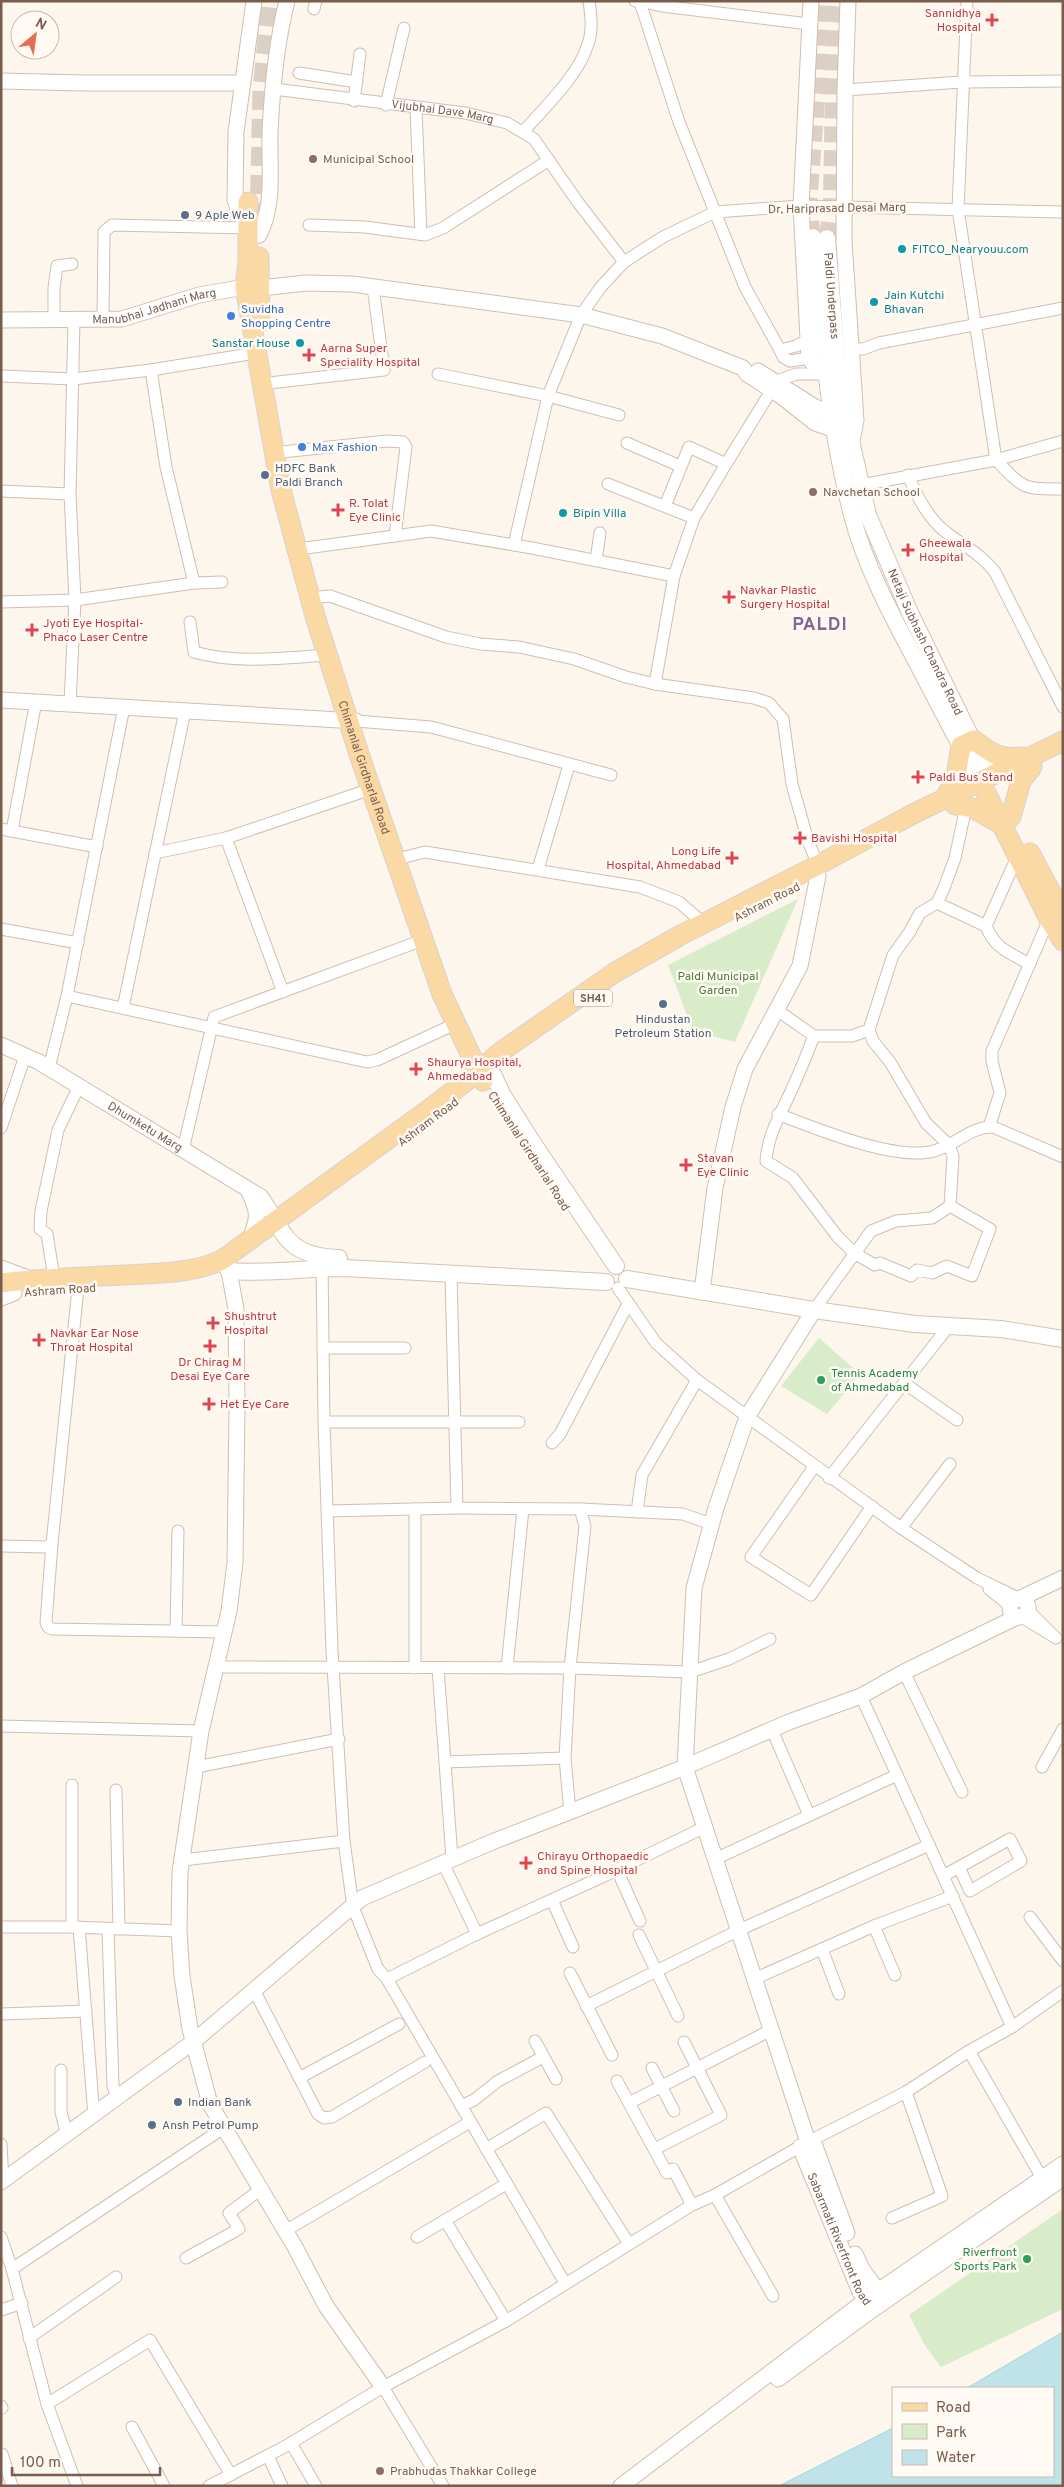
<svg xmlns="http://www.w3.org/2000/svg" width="1064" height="2487" font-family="Overpass,sans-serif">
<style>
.green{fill:#d8ecc9}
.water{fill:#bfe3e8;stroke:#a5d3da}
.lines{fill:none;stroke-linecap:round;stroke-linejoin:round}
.secondary-tunnel{stroke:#dcd0c4;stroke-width:16;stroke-dasharray:16 8;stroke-linecap:butt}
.primary-tunnel{stroke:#dcd0c4;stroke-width:19;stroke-dasharray:19 9;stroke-linecap:butt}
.minor-casing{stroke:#d1beb0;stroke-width:13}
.tertiary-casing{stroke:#d1beb0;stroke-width:17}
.secondary-casing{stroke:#d6c0b0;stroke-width:18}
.primary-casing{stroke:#dad1cd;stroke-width:21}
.minor{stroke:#fff;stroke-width:11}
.tertiary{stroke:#fff;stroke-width:15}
.secondary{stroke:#fff;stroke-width:16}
.primary{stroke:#fbd9a5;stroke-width:19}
.health-dot{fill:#e0444e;stroke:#fffaf3;stroke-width:2}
.education-dot{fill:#8d6e63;stroke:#fffaf3;stroke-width:2}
.service-dot{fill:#5c6f8a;stroke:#fffaf3;stroke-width:2}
.culture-dot{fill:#0f9aa8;stroke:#fffaf3;stroke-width:2}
.shop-dot{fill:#3f7fe0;stroke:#fffaf3;stroke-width:2}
.leisure-dot{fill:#2e9e5b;stroke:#fffaf3;stroke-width:2}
.labels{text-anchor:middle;stroke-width:5;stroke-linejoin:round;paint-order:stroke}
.shield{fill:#fffaf3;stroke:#a28b7f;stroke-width:1}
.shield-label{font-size:11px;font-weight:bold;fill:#7a5c4d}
.health-label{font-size:12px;fill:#be3a42;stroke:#fffaf3;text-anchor:start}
.street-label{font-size:12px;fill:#7a5c4d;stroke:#fffaf3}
.education-label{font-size:12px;fill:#785e54;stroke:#fffaf3;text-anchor:start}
.service-label{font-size:12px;fill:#4e5e75;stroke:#fffaf3;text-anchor:start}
.culture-label{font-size:12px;fill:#0d838f;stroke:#fffaf3;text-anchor:start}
.shop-label{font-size:12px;fill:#366cbe;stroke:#fffaf3;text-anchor:start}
.park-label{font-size:12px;fill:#537a41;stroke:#fffaf3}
.leisure-label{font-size:12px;fill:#27864d;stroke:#fffaf3;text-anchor:start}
.district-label{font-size:18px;font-weight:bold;letter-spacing:1px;fill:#846695;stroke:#fffaf3}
</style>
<rect width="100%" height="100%" fill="#fdf6ec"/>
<!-- green -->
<g class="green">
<polygon points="798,899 735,1042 693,1031 668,965"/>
<polygon points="819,1338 860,1374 827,1414 781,1386"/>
<polygon points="1063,2209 1063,2309 941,2367 924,2344 909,2315"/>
</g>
<!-- water -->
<polygon class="water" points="1063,2332 1063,2486 779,2486 893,2428 893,2476 1053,2476 1053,2388 967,2388"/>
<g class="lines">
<!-- secondary-tunnel -->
<g class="secondary-tunnel">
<polyline points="813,237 809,204 818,88 822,1"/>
<polyline points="827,238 831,206 834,25 837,1"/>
</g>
<!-- primary-tunnel -->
<polyline class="primary-tunnel" points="259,222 262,89 271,1"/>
<!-- minor casing -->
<g class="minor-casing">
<g id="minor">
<polyline points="635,1 640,2 679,122 745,287 780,350"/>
<polyline points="640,1 662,6 809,24"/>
<path d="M967,1l-9,208 38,251c28,29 26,29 67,29"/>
<polyline points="314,9 316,1"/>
<polyline points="299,73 357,82"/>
<path id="s1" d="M274,89l191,24 42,10 27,16 43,62 47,61 -24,26 -19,27 -33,81 -110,-22"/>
<polyline points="845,90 962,82 1063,81"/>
<polyline points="354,101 360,54"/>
<polyline points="386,105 404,28"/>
<polyline points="416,108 421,234"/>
<path d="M523,132c21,-24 56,-57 65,-88 5,-13 3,-29 1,-43"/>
<polyline points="309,225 365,227 425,235 443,228 549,160"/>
<polyline points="624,262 663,237 715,212 801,206 1063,212"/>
<polyline points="54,320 54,288 57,266 72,264"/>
<polyline points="103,320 104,232 112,225 247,228"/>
<polyline points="808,340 796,346 780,350 783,357 790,361 810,358"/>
<polyline points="850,349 863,349 879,343 1063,308"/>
<polyline points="151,370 166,467 194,583"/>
<polyline points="1,376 73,379 151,370 256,353"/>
<polyline points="269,383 384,370 373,287"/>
<polyline points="627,443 680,466"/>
<polyline points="282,452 387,441 403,442 406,447 395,536"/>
<polyline points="726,464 777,381 796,374 825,374"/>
<path d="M908,475c9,21 20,44 39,58 18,14 33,20 48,39l68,135"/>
<polyline points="608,484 694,518"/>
<polyline points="861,485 996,460 1063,441"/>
<polyline points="1,491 70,494"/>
<polyline points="514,545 548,396 619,415"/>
<polyline points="306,548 431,531 532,548 674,576"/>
<polyline points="596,560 600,533"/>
<polyline points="319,597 330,596 446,637 480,644 519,647 574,659 626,677 655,684 754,698 769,703 783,719 792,784 808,841 818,865"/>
<polyline points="1,602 75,600 194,583 222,582"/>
<path d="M190,622l4,30c41,12 90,6 133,3"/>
<polyline points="655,684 674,576 694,518 726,464 689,447 665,506"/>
<polyline points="70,703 75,600 70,494 74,320"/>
<polyline points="124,707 67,996 367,1062 377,1060 455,1024"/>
<polyline points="356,721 431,727 611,775"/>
<polyline points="1,829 97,847"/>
<polyline points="12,831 36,701"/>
<polyline points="155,853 226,838"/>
<polyline points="405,857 425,852 640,887 679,902 703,923"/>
<polyline points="538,869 569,765"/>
<polyline points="937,903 986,926 1017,857"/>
<path d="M986,926c8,22 25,28 44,38"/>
<polyline points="1,929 78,943"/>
<polyline points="283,992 226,838 371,789"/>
<polyline points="123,1008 185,711"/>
<polyline points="777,1010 814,1036 852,1036 869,1030 893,955 909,933 920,913 937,903 944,888 955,858 966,807"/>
<path d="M814,1036c-6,15 -12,31 -19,46 -11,27 -27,49 -29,79l27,17 44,58 17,17 21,12 5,-2 31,13 6,-6 15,3 15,-7 25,10 18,-47 -40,-23"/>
<polyline points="49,1068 67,996"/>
<path d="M778,1114c39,15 112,45 152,38 23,-4 40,-26 63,-25l70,30"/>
<polyline points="989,1127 1000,1093 992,1061 992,1051 1049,919"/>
<polyline points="1,1128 25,1056"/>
<polyline points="183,1150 214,1017 423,940"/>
<polyline points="322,1263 324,1422 332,1650 344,1841 353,1907 378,1969 387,1979 565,2283"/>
<polyline points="451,1275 457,1508 580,1509 683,1514 711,1524"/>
<polyline points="54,1278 47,1234 40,1229 41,1211 58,1130 79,1086"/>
<polyline points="618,1288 656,1343 697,1380 901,1528 977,1578 1018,1598"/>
<polyline points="814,1310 871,1231 896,1221 932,1218 950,1206 953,1156 949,1145 926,1123 890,1062 873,1041 869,1030"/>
<polyline points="323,1348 405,1348"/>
<polyline points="904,1383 957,1420"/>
<polyline points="324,1422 519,1422"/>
<polyline points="552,1443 560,1434 628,1304"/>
<polyline points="814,1467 751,1557 811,1595 872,1506"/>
<polyline points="829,1478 949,1326"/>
<polyline points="580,1509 585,1526 570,1668 690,1672 729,1659 770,1639"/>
<polyline points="328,1511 457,1508"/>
<polyline points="637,1512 642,1475 697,1380"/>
<polyline points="901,1528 950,1464"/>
<polyline points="52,1544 46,1622 48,1627 52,1629 224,1632"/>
<polyline points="1,1546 46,1547 52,1544 78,1288"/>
<polyline points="989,1589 1010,1606"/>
<polyline points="1022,1617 1056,1638 1028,1610"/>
<polyline points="176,1631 178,1531"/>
<polyline points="216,1667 570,1668 565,1758 570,1812"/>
<polyline points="415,1668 415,1509"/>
<polyline points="438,1668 445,1762 565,1758"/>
<polyline points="507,1668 523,1509"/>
<polyline points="904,1672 962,1792"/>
<polyline points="861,1696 1012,2027"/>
<polyline points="1,1726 201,1731"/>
<polyline points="772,1730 809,1815"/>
<polyline points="445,1762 452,1859"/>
<polyline points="196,1767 339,1739"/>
<polyline points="1042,1767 1063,1729"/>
<polyline points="72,1785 72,1927"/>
<polyline points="116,1790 119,1929"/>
<polyline points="715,1859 897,1775"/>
<polyline points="183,1860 344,1841"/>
<polyline points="617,1870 640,1921"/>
<polyline points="943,1876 1010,1839 1021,1861 970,1891 959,1867"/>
<polyline points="552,1900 573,1947"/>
<polyline points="1030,1917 1063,1961"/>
<polyline points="874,1926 895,1975"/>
<polyline points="1,1927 72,1927 179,1931"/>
<polyline points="79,1927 94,2116"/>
<polyline points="108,1929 113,2086 117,2098"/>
<polyline points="477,1934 604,1876 705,1827"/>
<polyline points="639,1935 678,2016"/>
<polyline points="822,1949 839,1994"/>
<polyline points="570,1973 612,2055"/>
<polyline points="387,1979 477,1934 443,1863"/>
<polyline points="754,1979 874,1926 953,1896"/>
<polyline points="254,1990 318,2114 324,2118 332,2117 425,2062"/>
<polyline points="586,2006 739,1930 929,1845"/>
<polyline points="1,2014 86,2011"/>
<polyline points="535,2041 556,2079"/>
<polyline points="969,2051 1042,2178"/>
<polyline points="652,2068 674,2111"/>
<polyline points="61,2070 61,2112 67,2135"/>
<polyline points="299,2078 399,2024"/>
<polyline points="617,2081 667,2173 673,2169 692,2205"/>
<polyline points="629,2103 771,2030"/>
<polyline points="461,2106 474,2100 498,2081 543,2057"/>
<polyline points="1,2144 3,2181"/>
<polyline points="486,2149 546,2113 629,2244"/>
<polyline points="655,2149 721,2115 684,2042"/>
<polyline points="715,2195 773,2296"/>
<polyline points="892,2218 942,2196 906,2092"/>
<polyline points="445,2220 506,2321"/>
<polyline points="285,2231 470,2122"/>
<polyline points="1,2237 12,2269 47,2404 77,2486"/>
<polyline points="417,2237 506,2184"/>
<polyline points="186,2258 239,2229 229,2213 261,2189"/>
<polyline points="12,2269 225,2127"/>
<polyline points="1,2310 22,2303"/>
<polyline points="29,2338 116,2277"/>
<polyline points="383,2387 443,2486"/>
<polyline points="47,2404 150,2340 231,2475"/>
<polyline points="1,2406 2,2408"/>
<polyline points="132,2427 164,2486"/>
<polyline points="291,2443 316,2486"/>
<polyline points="2,2454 12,2486"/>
<polyline points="268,2456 282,2486"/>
<polyline points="209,2486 286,2446 383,2387 506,2321 692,2205 715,2195 808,2142 906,2092 969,2051 1012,2027 1063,1991"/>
</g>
</g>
<!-- tertiary casing -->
<g class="tertiary-casing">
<g id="tertiary">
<polyline points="811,1 801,206 809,357 814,365 825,370"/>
<polyline points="848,1 845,90 844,241 856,420 852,441"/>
<polyline points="1,81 83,83 241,83"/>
<polyline points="246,220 241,216 235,200 236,132 254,1"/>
<path d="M259,235c16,-30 10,-69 11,-102 2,-44 6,-89 17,-132"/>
<path id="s2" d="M1,320l121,-1 77,-24 46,-8 16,1 45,-5 46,1 229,31 81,21 81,32 4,6 34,22 34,27 20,7 10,-1"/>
<polyline points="758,371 815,407 842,418"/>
<polyline points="1,700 356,721"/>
<path id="s3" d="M1,1045l38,17 222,135 16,25"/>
<path d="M248,1190c11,22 11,28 1,51"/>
<polyline points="1,1268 30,1279"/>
<polyline points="229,1271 236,1309 237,1405 235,1563 229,1611 201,1731 180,1872 179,1931 182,1976 190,2029 210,2104 295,2247 326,2306 383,2387"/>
<polyline points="702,1292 715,1188 733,1107 745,1069 800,966 818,876"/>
<polyline points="1,1298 14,1293"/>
<polyline points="1021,1598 1063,1578"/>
<circle cx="1019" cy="1608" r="9"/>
<polyline points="813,2141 847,2233"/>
<polyline points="808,2142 685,1767 694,1588 716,1508 747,1417 814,1310"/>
<path id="s4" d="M800,2147l60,145 11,16"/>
<polyline points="1,2182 193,2042 362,1898 492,1842 685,1767 789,1722 861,1696 904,1672 1017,1617"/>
<polyline points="855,2254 862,2269 883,2298"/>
<polyline points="778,2379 872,2310 1063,2178"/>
<polyline points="621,2486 878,2291 1063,2164"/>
</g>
</g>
<!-- secondary casing -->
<g class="secondary-casing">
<g id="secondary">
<path d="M813,237c9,93 15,187 39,278 12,48 39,99 62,142 22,42 43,83 66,124"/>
<path id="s5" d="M827,238l12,150 29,127 43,100 79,161"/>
<polyline points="493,1074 502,1094 531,1140 616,1266"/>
<path d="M277,1222c12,28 33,35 62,36"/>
<path d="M222,1260l7,11c38,3 77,-3 115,-3l262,14"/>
<polyline points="627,1279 814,1310 915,1324 1001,1329 1063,1339"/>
</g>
</g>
<!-- primary casing -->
<g class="primary-casing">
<g id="primary">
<path id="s6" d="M248,202v60l-3,25 36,203 34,126 45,141 82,237 41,87"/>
<polyline points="259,257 260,322"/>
<polyline points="980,781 1049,919 1063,941"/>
<path d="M945,799l11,-23 5,-30 13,-6c19,15 25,19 50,17"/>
<polyline points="955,805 973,808 1002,825"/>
<polyline points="1011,817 1021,781 1032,767"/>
<polyline points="1030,853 1063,915"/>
<path d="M1,1283c41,-5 82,-6 123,-8 34,-2 67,-1 98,-15l206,-150 49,-37 22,-20 115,-80 65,-37 139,-71 95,-51 150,-73"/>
</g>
</g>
<!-- minor -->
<use href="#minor" class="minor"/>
<!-- tertiary -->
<use href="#tertiary" class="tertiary"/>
<!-- secondary -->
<use href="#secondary" class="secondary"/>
<!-- primary -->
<use href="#primary" class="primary"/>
</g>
<!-- markers -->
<g class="health-dot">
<path d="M989.5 12.5h5v5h5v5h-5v5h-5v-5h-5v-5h5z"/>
<path d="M306.5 347.5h5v5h5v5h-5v5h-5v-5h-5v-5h5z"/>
<path d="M335.5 502.5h5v5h5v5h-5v5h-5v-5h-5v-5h5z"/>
<path d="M905.5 542.5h5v5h5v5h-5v5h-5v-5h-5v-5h5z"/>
<path d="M726.5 589.5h5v5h5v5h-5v5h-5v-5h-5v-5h5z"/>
<path d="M29.5 622.5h5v5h5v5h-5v5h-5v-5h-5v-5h5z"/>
<path d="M915.5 769.5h5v5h5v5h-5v5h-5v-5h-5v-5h5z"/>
<path d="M797.5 830.5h5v5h5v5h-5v5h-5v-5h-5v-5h5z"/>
<path d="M729.5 850.5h5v5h5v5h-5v5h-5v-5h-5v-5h5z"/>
<path d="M413.5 1061.5h5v5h5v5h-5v5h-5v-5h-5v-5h5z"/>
<path d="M683.5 1157.5h5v5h5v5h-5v5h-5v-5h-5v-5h5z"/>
<path d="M210.5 1315.5h5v5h5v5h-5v5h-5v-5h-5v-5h5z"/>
<path d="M36.5 1332.5h5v5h5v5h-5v5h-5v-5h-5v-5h5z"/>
<path d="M207.5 1338.5h5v5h5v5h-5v5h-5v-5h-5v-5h5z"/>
<path d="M206.5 1396.5h5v5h5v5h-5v5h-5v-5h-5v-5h5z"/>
<path d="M523.5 1855.5h5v5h5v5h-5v5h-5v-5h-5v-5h5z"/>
</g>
<g class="education-dot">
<circle cx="313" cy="159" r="5"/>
<circle cx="813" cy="492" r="5"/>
<circle cx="380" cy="2471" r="5"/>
</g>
<g class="service-dot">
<circle cx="185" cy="215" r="5"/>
<circle cx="265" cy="475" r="5"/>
<circle cx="663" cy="1004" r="5"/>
<circle cx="178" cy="2102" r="5"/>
<circle cx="152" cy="2125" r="5"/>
</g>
<g class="culture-dot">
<circle cx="902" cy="249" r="5"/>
<circle cx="874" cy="302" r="5"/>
<circle cx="300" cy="343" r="5"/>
<circle cx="563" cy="513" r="5"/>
</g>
<g class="shop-dot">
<circle cx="231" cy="316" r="5"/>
<circle cx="302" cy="447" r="5"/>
</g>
<g class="leisure-dot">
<circle cx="821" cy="1380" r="5"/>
<circle cx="1027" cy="2259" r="5"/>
</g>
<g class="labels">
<!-- shield labels -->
<rect class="shield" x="574" y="989.5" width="38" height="17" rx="4"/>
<g class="shield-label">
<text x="593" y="1002">SH41</text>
</g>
<!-- health labels -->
<g class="health-label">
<text x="981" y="17" text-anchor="end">Sannidhya<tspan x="981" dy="14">Hospital</tspan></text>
<text x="320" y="352">Aarna Super<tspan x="320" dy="14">Speciality Hospital</tspan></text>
<text x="349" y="507">R. Tolat<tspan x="349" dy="14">Eye Clinic</tspan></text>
<text x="919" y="547">Gheewala<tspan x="919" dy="14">Hospital</tspan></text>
<text x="740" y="594">Navkar Plastic<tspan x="740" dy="14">Surgery Hospital</tspan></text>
<text x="43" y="627">Jyoti Eye Hospital-<tspan x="43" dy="14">Phaco Laser Centre</tspan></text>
<text x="929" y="781">Paldi Bus Stand</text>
<text x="811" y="842">Bavishi Hospital</text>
<text x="721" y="855" text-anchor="end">Long Life<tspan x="721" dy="14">Hospital, Ahmedabad</tspan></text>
<text x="427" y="1066">Shaurya Hospital,<tspan x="427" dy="14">Ahmedabad</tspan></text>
<text x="697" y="1162">Stavan<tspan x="697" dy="14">Eye Clinic</tspan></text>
<text x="224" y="1320">Shushtrut<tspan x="224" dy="14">Hospital</tspan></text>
<text x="50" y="1337">Navkar Ear Nose<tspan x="50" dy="14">Throat Hospital</tspan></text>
<text x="210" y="1366" text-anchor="middle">Dr Chirag M<tspan x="210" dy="14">Desai Eye Care</tspan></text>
<text x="220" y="1408">Het Eye Care</text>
<text x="537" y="1860">Chirayu Orthopaedic<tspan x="537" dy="14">and Spine Hospital</tspan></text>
</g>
<!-- street labels -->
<g class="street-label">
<text dy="4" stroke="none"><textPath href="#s1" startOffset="170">Vijubhai Dave Marg</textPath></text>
<text transform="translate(837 208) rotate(-1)" y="4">Dr. Hariprasad Desai Marg</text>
<text dy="4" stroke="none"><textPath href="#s5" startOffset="58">Paldi Underpass</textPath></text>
<text dy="4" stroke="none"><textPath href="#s2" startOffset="155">Manubhai Jadhani Marg</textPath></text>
<text dy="4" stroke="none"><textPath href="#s5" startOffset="420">Netaji Subhash Chandra Road</textPath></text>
<text dy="4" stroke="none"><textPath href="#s6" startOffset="581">Chimanlal Girdharlal Road</textPath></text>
<text transform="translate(767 902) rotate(-27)" y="4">Ashram Road</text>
<text transform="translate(428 1122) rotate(-37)" y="4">Ashram Road</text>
<text dy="4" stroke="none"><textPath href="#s3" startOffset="166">Dhumketu Marg</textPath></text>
<text transform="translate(529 1151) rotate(57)" y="4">Chimanlal Girdharlal Road</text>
<text transform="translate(60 1290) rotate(-4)" y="4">Ashram Road</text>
<text dy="4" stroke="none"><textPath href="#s4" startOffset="100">Sabarmati Riverfront Road</textPath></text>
</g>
<!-- education labels -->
<g class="education-label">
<text x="323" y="163">Municipal School</text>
<text x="823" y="496">Navchetan School</text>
<text x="390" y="2475">Prabhudas Thakkar College</text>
</g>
<!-- service labels -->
<g class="service-label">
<text x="195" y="219">9 Aple Web</text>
<text x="275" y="472">HDFC Bank<tspan x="275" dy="14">Paldi Branch</tspan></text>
<text x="663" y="1023" text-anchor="middle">Hindustan<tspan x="663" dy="14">Petroleum Station</tspan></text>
<text x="188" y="2106">Indian Bank</text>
<text x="162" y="2129">Ansh Petrol Pump</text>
</g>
<!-- culture labels -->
<g class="culture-label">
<text x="912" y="253">FITCO_Nearyouu.com</text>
<text x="884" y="299">Jain Kutchi<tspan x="884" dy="14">Bhavan</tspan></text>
<text x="290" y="347" text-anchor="end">Sanstar House</text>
<text x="573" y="517">Bipin Villa</text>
</g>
<!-- shop labels -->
<g class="shop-label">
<text x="241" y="313">Suvidha<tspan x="241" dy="14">Shopping Centre</tspan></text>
<text x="312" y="451">Max Fashion</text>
</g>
<!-- park labels -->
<g class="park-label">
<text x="718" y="980">Paldi Municipal<tspan x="718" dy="14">Garden</tspan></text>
</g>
<!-- leisure labels -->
<g class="leisure-label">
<text x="831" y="1377">Tennis Academy<tspan x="831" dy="14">of Ahmedabad</tspan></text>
<text x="1017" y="2256" text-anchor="end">Riverfront<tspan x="1017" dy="14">Sports Park</tspan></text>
</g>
<!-- district labels -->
<g class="district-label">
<text x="820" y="630">PALDI</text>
</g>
</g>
<!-- border -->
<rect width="1064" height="2487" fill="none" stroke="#7a5c4d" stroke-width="5"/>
<!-- legend -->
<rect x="892" y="2387" width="162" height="90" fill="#fffaf3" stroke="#cabbb1"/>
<rect x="902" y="2403" width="25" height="8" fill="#fbd9a5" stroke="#cabbb1"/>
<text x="936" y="2412" font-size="15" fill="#7a5c4d">Road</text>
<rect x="902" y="2424" width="25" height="15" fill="#d8ecc9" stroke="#cabbb1"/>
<text x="936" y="2437" font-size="15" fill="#7a5c4d">Park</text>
<rect x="902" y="2450" width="25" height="15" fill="#bfe3e8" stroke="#cabbb1"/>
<text x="936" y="2462" font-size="15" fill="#7a5c4d">Water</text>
<!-- north arrow -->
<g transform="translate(35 35) rotate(29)"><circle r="24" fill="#fffaf3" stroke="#cabbb1"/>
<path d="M0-4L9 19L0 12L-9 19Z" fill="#e76f51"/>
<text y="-8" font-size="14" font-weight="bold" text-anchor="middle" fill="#7a5c4d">N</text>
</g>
<!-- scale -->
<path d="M12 2467v8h148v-8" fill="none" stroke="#7a5c4d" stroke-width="2.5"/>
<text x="20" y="2467" font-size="15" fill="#7a5c4d" stroke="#fffaf3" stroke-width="4" paint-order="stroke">100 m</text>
</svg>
